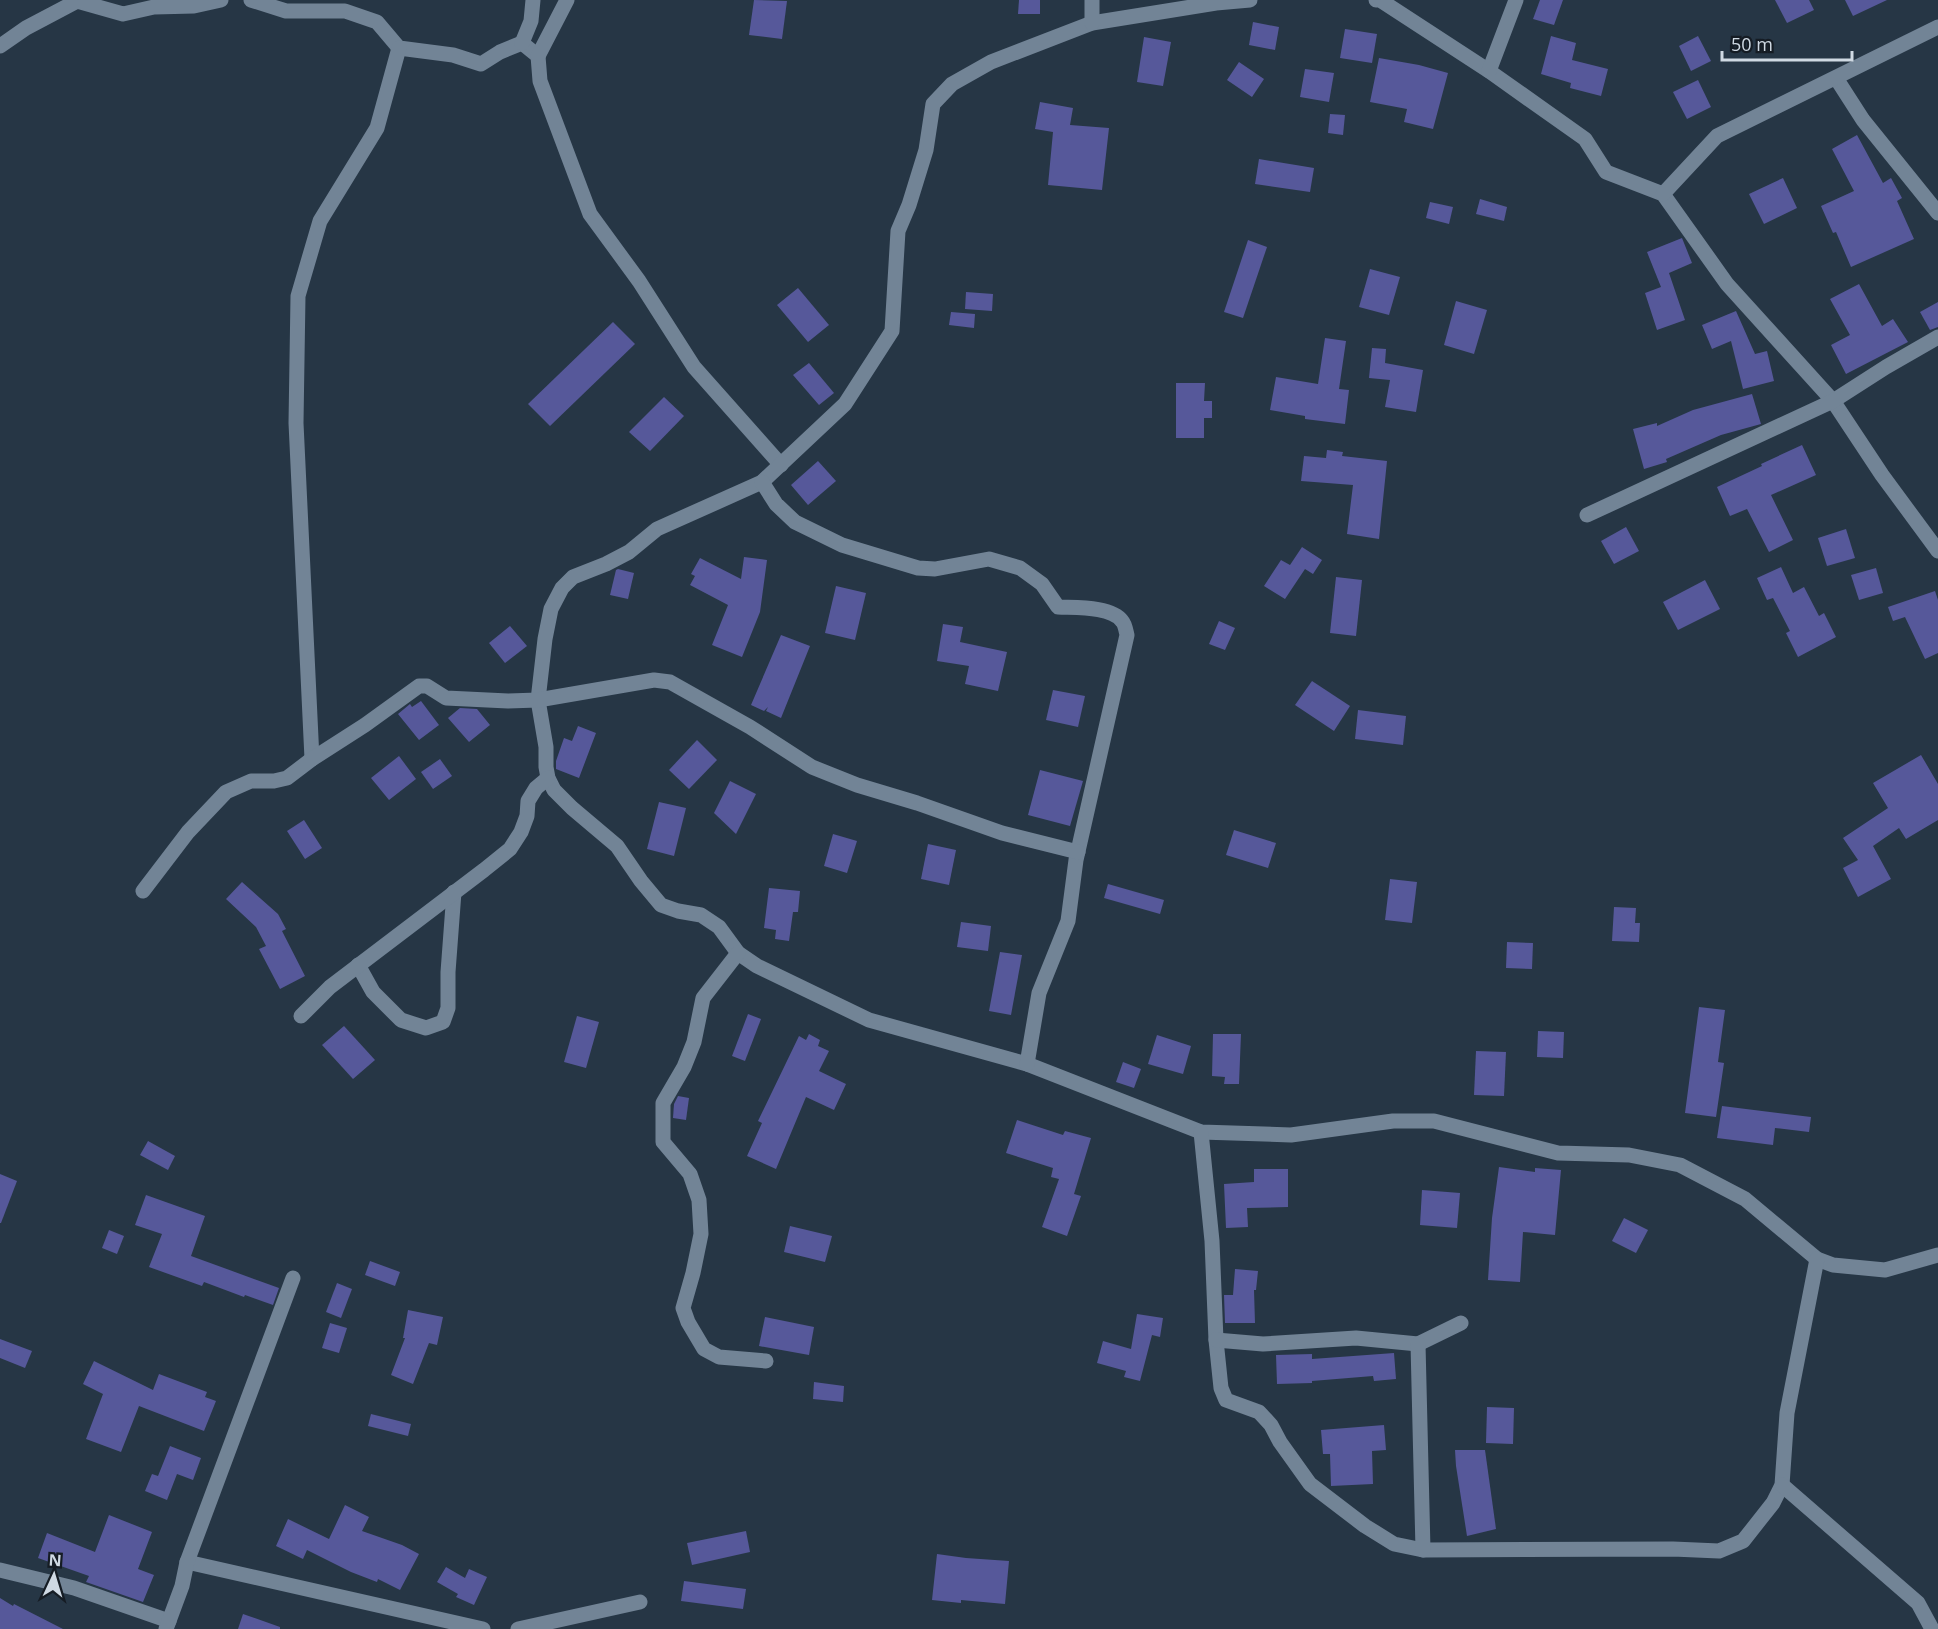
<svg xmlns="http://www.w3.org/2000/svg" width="1938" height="1629" font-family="'Open Sans',sans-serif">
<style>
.building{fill:#56589a}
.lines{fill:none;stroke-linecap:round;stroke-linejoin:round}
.minor{stroke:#728496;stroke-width:15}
</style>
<rect width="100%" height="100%" fill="#263645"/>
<!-- building -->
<g class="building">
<polygon points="754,0 787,1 782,39 749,35"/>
<polygon points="1019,0 1040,0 1040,14 1018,14"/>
<polygon points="1540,0 1563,0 1554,25 1533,19"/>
<polygon points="1775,0 1809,0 1814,10 1787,23"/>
<polygon points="1845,0 1887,0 1853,16"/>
<polygon points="1253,22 1279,27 1275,50 1249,45"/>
<polygon points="1345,29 1377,34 1372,63 1340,58"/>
<polygon points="1551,36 1576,43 1572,60 1608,69 1601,96 1570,88 1571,83 1541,74"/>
<polygon points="1698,36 1711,61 1691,71 1679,46"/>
<polygon points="1144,37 1171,42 1163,86 1137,82"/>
<polygon points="1379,58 1419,65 1448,73 1433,129 1404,122 1407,109 1370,102"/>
<polygon points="1239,62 1264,79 1252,97 1227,80"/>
<polygon points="1305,69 1334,73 1329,102 1300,97"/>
<polygon points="1698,80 1711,107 1687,119 1673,92"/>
<polygon points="1040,102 1073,108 1070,125 1109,128 1102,190 1048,185 1053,132 1035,129"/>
<polygon points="1330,114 1345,115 1343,135 1328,133"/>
<polygon points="1857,135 1883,183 1891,178 1902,198 1897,201 1914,239 1851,267 1836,232 1833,233 1821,206 1854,191 1832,149"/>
<polygon points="1259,159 1314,168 1310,192 1255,184"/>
<polygon points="1783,178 1797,208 1764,224 1749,194"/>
<polygon points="1480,199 1507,207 1504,221 1476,214"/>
<polygon points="1430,202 1453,207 1449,224 1426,218"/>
<polygon points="1682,238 1692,263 1669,273 1685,320 1657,330 1645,293 1661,287 1647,252"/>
<polygon points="1248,240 1267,247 1243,318 1224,312"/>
<polygon points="1370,269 1400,277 1389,315 1359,307"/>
<polygon points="1859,284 1882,326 1893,319 1908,342 1846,374 1831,345 1850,335 1830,299"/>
<polygon points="798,288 829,325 808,342 777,305"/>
<polygon points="966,292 993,294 992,311 965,309"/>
<polygon points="1456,301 1487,310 1474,354 1444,345"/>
<polygon points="1938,302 1938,327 1930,330 1920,312"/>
<polygon points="1736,311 1755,354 1767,351 1774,381 1743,389 1731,341 1712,349 1702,325"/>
<polygon points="951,312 975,314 974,328 949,325"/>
<polygon points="613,322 635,344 550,426 528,404"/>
<polygon points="1325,338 1346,341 1339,389 1349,390 1345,424 1305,419 1305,416 1270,410 1276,377 1318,384"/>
<polygon points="1372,348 1386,349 1385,363 1423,370 1416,412 1385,407 1390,380 1369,378"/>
<polygon points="809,363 834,393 819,405 793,375"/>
<polygon points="1176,383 1205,383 1204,401 1212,401 1212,418 1204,418 1204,438 1176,438"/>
<polygon points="1752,394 1761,424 1721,435 1666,459 1667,462 1644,469 1633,429 1657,423 1657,426 1693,410"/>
<polygon points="664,397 684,416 650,451 629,432"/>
<polygon points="1802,445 1816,475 1771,495 1793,540 1769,552 1747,509 1730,516 1717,487 1762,466 1761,464"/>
<polygon points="1327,450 1343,452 1342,456 1387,461 1379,539 1347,534 1353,485 1301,481 1304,456 1326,458"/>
<polygon points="818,461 836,481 808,505 791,485"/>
<polygon points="1626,527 1639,551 1614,564 1601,541"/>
<polygon points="1846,529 1855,558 1827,566 1818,538"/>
<polygon points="1302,547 1322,560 1313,574 1305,569 1285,599 1264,586 1281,560 1290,565"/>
<polygon points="744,557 767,560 760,612 742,657 712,645 728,605 690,585 695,576 691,574 700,558 741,579"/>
<polygon points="1781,567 1793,593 1804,587 1819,616 1824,613 1836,637 1798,657 1786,633 1790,631 1773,598 1767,600 1757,578"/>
<polygon points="1876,568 1883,593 1859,600 1851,575"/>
<polygon points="618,569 634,573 628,599 610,595 616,570"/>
<polygon points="1336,577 1362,580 1356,636 1330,633"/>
<polygon points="1705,580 1720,609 1678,630 1663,602"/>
<polygon points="836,586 866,593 855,640 825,633"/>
<polygon points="1935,591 1938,600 1938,653 1925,659 1905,617 1893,621 1888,607"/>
<polygon points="1219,621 1235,628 1225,650 1209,644"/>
<polygon points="943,624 963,627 960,642 1007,652 998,691 965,684 969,666 937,661"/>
<polygon points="510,626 527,646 505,663 489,643"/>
<polygon points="781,635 810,646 781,718 766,711 768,707 764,711 751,705"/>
<polygon points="1312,681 1350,706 1334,731 1295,705"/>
<polygon points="1053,690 1085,696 1078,727 1046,720"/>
<polygon points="421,701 439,725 419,740 398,714 410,704 412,707"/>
<polygon points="460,708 477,709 490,725 469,742 448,718"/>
<polygon points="1358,710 1406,716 1403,745 1355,739"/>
<polygon points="578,726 596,733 579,778 556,769 556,761 564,738 572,741"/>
<polygon points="697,740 717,760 689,789 669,770"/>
<polygon points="1921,755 1938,784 1938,820 1906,839 1899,828 1873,846 1891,879 1858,897 1843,868 1858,860 1843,838 1888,808 1873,783"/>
<polygon points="399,756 416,779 389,800 371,778"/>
<polygon points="440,759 452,776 433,789 421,772"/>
<polygon points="1040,770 1083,781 1070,826 1028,815"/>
<polygon points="730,781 756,794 736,834 714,813"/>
<polygon points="659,802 686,808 674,856 647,849"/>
<polygon points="304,820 322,848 305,859 287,831"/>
<polygon points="1234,830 1276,843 1268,868 1226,855"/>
<polygon points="833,834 857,841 847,873 824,866"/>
<polygon points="928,844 956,850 949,885 921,879"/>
<polygon points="1390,879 1417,882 1412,923 1385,920"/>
<polygon points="242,882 278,914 286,929 282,931 305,976 280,989 259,949 266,946 256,927 226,899"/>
<polygon points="1108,884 1164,900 1160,914 1104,898"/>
<polygon points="769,888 800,891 798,912 793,912 789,941 775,939 776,930 764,928"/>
<polygon points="1614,907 1636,908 1635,923 1640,923 1639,942 1612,941"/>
<polygon points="961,922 991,926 988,951 957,947"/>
<polygon points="1507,942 1533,943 1532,969 1506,968"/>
<polygon points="1000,952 1022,955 1011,1015 989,1011"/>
<polygon points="1699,1007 1725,1010 1718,1062 1724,1063 1716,1117 1685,1113"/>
<polygon points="748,1014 761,1019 745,1061 732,1056"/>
<polygon points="577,1016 599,1022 586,1068 564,1062"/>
<polygon points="344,1026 375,1060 353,1079 322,1045"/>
<polygon points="1538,1031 1564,1032 1563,1058 1537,1057"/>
<polygon points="809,1034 820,1040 818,1046 829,1051 819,1071 846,1084 834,1110 806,1097 776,1169 747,1156 762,1123 758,1121 799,1036 806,1040"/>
<polygon points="1213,1034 1241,1034 1239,1084 1224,1084 1225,1077 1212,1076"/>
<polygon points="1157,1035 1191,1046 1183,1074 1148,1064"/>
<polygon points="1476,1051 1506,1052 1504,1096 1474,1095"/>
<polygon points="1123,1062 1141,1069 1134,1088 1116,1082"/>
<polygon points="678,1096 689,1098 686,1120 673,1118 674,1104"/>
<polygon points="1722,1106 1811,1117 1809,1132 1775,1128 1773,1145 1717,1138"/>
<polygon points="1017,1120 1063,1135 1065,1131 1091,1138 1074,1194 1081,1196 1067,1236 1042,1227 1059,1179 1051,1177 1053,1168 1006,1153"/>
<polygon points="148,1141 175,1156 168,1170 140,1155"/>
<polygon points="1499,1167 1535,1172 1535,1168 1561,1170 1555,1235 1523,1232 1520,1282 1488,1280 1492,1218"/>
<polygon points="1254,1169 1288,1169 1288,1207 1247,1208 1248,1227 1226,1228 1224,1184 1254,1182"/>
<polygon points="0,1174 17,1181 1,1223 0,1223"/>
<polygon points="1422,1190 1460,1193 1457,1228 1420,1225"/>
<polygon points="146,1195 205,1216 191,1256 279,1288 273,1305 245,1295 244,1297 204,1282 202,1286 149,1267 162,1234 135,1225"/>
<polygon points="1624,1218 1648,1230 1636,1253 1612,1241"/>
<polygon points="790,1226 832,1236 825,1262 784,1252"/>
<polygon points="109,1230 124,1236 117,1254 102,1248"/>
<polygon points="370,1261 400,1272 395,1286 365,1275"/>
<polygon points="1235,1269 1258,1271 1256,1290 1254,1290 1255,1323 1225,1323 1224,1295 1233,1295"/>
<polygon points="337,1283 352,1289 341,1318 326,1312"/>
<polygon points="408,1310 443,1317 437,1345 429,1343 413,1384 391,1375 405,1338 403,1338"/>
<polygon points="1137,1314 1163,1318 1160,1337 1152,1335 1140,1381 1124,1377 1126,1371 1097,1363 1103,1341 1131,1349"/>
<polygon points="765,1317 814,1327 809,1355 759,1346"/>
<polygon points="330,1323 347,1328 339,1353 322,1348"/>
<polygon points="0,1339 32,1351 25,1368 0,1358"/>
<polygon points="1394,1353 1396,1379 1374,1381 1373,1376 1312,1381 1312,1383 1277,1384 1276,1355 1312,1354 1312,1359"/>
<polygon points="94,1361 153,1390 159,1374 207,1392 205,1397 216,1401 204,1431 139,1406 121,1452 86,1439 103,1394 83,1384"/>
<polygon points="814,1382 844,1386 843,1402 813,1399"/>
<polygon points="1487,1407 1514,1408 1513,1444 1486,1443"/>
<polygon points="371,1414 411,1424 408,1436 368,1426"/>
<polygon points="1384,1425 1386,1450 1372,1451 1373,1484 1331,1486 1330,1454 1323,1454 1321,1430"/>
<polygon points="170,1446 201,1458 193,1480 177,1474 167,1500 145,1491 152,1474 158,1476"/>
<polygon points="1455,1450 1485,1450 1496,1529 1467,1536 1456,1466"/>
<polygon points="345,1505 369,1517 362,1531 402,1545 419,1554 400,1590 378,1579 377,1582 351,1572 307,1550 303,1559 276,1546 288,1519 329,1539"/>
<polygon points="109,1515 152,1532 138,1569 154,1575 143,1602 86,1582 89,1576 38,1558 47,1533 95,1552"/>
<polygon points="746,1531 750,1552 692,1565 687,1543"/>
<polygon points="937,1554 966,1558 1009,1561 1005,1604 961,1600 961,1603 932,1600"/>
<polygon points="446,1567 465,1578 469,1569 487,1577 474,1605 456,1597 458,1594 437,1582"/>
<polygon points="684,1581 746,1589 743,1609 681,1601"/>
<polygon points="0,1598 13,1606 14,1604 63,1629 0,1629"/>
<polygon points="243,1614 280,1627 280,1629 238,1629"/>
</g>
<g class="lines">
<!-- minor -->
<g class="minor">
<polyline points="251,0 286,11 345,11 377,22 399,48 453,55 481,64 500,52 522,43 538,56 540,81 590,214 639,281 694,367 781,465"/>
<polyline points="1250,0 1216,3 1092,23 991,62 952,84 933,104 926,150 909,205 898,231 892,331 845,404 762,482 657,529 629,552 606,564 573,577 562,588 551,609 545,639 538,700 546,747 546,767 548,778 554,790 572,808 617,846 641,881 661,905 678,911 701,915 719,927 738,953 757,966 869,1020 1027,1064 1201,1132 1291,1135 1393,1121 1434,1121 1558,1153 1629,1155 1680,1165 1745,1199 1817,1259 1833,1265 1885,1270 1938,1255"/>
<polyline points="1376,0 1380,0 1489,71 1585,139 1606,172 1663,194 1727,284 1833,401 1882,475 1938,551"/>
<polyline points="1092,23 1092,0"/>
<polyline points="522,43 531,21 533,0"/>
<polyline points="0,46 26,28 77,1 123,14 154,7 194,6 221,0"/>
<polyline points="538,56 567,0"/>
<polyline points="1489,71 1516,0"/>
<polyline points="1836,78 1863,120 1938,213"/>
<polyline points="1663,194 1717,136 1938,27"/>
<path d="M762,482l14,22 19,18 47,23 76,23 17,1 54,-10 31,9 22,16 16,23c17,1 53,-1 64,14 3,3 4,10 5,14l-51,225 -8,61 -29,72 -12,71"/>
<polyline points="1587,515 1833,401 1886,367 1938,337"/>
<polyline points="312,759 296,423 298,296 320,221 377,128 399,48"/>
<polyline points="143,891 188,832 226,792 251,781 274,781 287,778 312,759 365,725 419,686 427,686 446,698 508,701 538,700 654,680 670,682 750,727 812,767 857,785 917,803 1002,833 1078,852"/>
<polyline points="738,953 703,998 694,1042 684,1067 663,1103 663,1142 690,1174 699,1200 701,1234 693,1273 683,1308 688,1322 704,1349 719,1357 766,1361"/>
<polyline points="358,965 373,992 401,1020 426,1028 443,1022 448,1008 448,972 454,892"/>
<polyline points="301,1016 330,987 484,870 510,849 521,832 527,816 528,801 536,788 548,778"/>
<polyline points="1201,1132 1212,1241 1216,1340 1221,1388 1226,1400 1259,1412 1271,1425 1280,1442 1310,1484 1365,1526 1394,1544 1423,1550 1673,1549 1719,1551 1743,1541 1773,1503 1782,1485 1787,1413 1817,1259"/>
<polyline points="1216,1340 1263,1344 1356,1338 1418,1344 1461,1323"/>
<polyline points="1418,1344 1423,1550"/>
<polyline points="1782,1485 1918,1603 1932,1629"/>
<polyline points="187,1562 483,1629"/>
<polyline points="0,1570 74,1588 169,1621"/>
<polyline points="166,1629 182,1586 187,1562 293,1278"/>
<polyline points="518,1629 640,1602"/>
</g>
</g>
<!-- north arrow -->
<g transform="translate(54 1575) rotate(4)" stroke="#151c24" stroke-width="4.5" paint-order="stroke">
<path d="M0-4.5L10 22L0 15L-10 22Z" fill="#cfd9e3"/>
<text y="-9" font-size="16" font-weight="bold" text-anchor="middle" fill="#cfd9e3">N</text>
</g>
<!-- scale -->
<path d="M1722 51v9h130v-9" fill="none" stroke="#cfd9e3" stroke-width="3"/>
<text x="1731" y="51" font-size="18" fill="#cfd9e3" stroke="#151c24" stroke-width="4.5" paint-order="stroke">50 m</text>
</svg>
